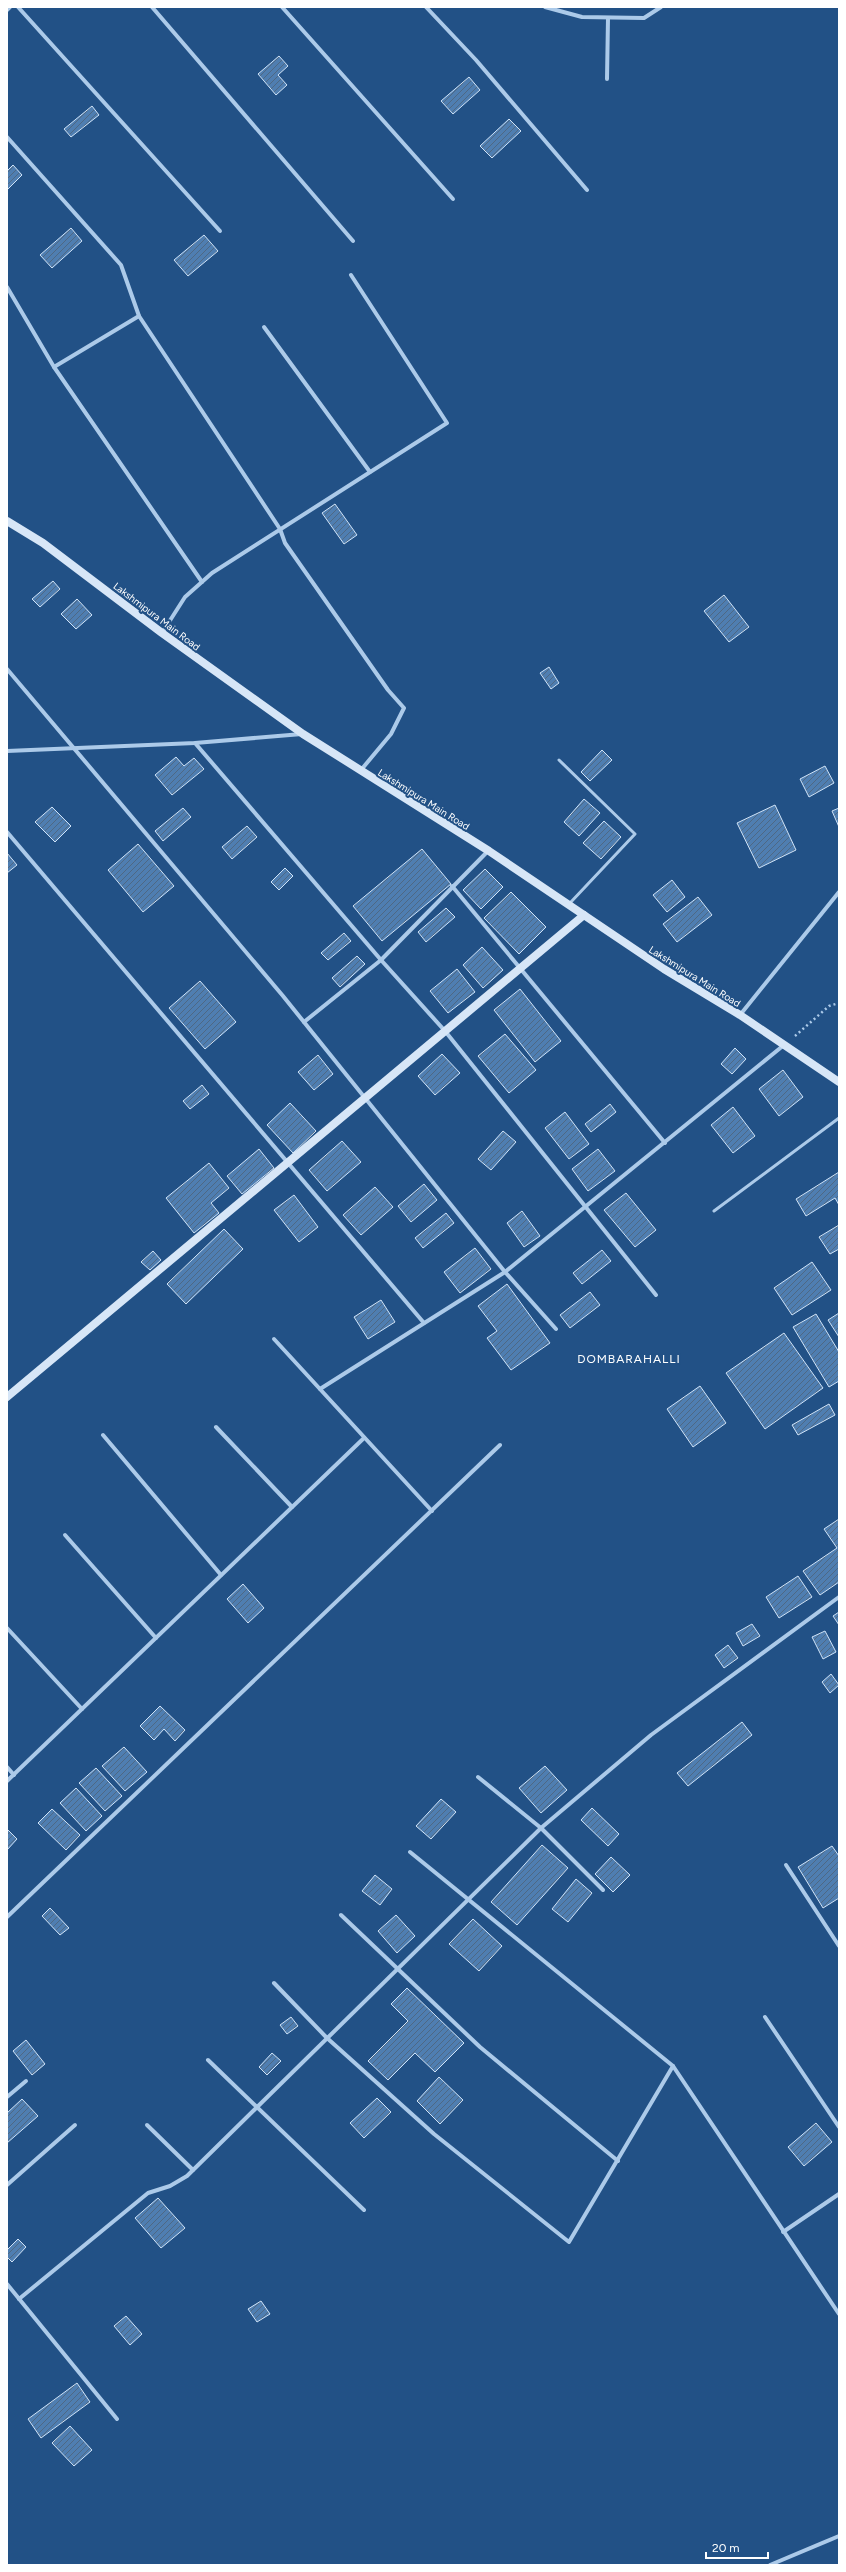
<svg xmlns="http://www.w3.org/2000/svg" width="846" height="2572" font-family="Figtree,sans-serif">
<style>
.building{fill:url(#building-hatch);stroke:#d0e3f7}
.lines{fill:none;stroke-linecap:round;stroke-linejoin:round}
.path{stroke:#accae9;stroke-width:2.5;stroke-dasharray:2 3;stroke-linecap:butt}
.lane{stroke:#accae9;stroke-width:3}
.street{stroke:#accae9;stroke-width:4}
.secondary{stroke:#d7e6f7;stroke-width:8}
.labels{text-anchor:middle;stroke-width:4;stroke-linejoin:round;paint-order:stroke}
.street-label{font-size:10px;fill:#fff;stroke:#225186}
.quarter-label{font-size:12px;letter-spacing:1px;fill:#fff;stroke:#225186}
</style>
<defs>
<pattern id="building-hatch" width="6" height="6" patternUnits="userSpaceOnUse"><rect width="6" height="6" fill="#4f7eb1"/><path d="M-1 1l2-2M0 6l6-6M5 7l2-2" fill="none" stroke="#4e6884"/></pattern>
</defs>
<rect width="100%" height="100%" fill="#225186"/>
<!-- building -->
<g class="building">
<polygon points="279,56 288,66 278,75 287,85 276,95 258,74"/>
<polygon points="469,77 480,90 453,114 441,101"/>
<polygon points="92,106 99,115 71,137 64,129"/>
<polygon points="509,119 521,131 492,158 480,146"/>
<polygon points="13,165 22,175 7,190 7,171"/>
<polygon points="71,228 82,241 52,268 40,255"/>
<polygon points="204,235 218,251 188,276 174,260"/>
<polygon points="335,504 357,535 344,544 322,513"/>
<polygon points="53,581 60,589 40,607 32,599"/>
<polygon points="724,595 749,627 729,642 704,611"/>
<polygon points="77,599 92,615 76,629 61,614"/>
<polygon points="549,667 559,683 551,689 540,673"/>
<polygon points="602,750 612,760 590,781 581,772"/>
<polygon points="176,757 184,766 194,758 204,769 172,795 155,775"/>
<polygon points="825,766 834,783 809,797 800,779"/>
<polygon points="584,799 600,813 579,836 564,822"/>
<polygon points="775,805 796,850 759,868 737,823"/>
<polygon points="52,807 71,826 55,842 35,822"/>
<polygon points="183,808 191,817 163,841 155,831"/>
<polygon points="839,808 839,827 832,811"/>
<polygon points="604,821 621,837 601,859 583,843"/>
<polygon points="247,826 257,837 232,859 222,847"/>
<polygon points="138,844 174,886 143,912 108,870"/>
<polygon points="422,849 451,884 382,941 353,906"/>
<polygon points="7,853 17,865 7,873"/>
<polygon points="285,868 293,876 279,890 271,882"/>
<polygon points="485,869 503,887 481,909 463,890"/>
<polygon points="672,880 685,897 667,912 653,895"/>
<polygon points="511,892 546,927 519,954 484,918"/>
<polygon points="698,897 712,915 677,942 663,924"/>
<polygon points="446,908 455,917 426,942 418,932"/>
<polygon points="344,933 351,941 328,960 321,953"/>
<polygon points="482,947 503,970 483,988 463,965"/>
<polygon points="357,956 365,964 340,987 332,978"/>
<polygon points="457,969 475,992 448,1013 430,991"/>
<polygon points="200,981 236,1022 205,1049 169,1008"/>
<polygon points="520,989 561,1041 535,1062 494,1010"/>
<polygon points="505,1034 536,1070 509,1093 478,1056"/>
<polygon points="735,1048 746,1059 732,1074 721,1064"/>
<polygon points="442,1054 460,1073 435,1095 418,1076"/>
<polygon points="318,1055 333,1074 314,1090 298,1072"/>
<polygon points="783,1070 803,1097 779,1116 759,1089"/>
<polygon points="202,1085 209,1094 190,1109 183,1101"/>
<polygon points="290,1103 316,1131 293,1153 267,1125"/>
<polygon points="610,1104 616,1112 591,1132 585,1124"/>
<polygon points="733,1107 755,1136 733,1153 711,1125"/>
<polygon points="565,1112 589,1144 569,1159 545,1128"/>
<polygon points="503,1131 516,1142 491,1170 478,1159"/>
<polygon points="342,1141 361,1162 327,1191 309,1170"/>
<polygon points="259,1149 274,1168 242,1194 227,1176"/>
<polygon points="598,1149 615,1171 588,1191 572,1169"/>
<polygon points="209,1163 229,1188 211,1203 219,1213 194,1233 166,1198"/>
<polygon points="839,1172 839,1205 835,1198 806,1216 796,1199"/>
<polygon points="424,1184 437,1200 411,1222 398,1206"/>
<polygon points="375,1187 393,1207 361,1235 343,1215"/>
<polygon points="626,1193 656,1230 635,1247 604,1210"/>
<polygon points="294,1195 318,1227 299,1242 274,1210"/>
<polygon points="522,1211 540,1236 524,1247 507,1223"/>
<polygon points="446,1213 454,1223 423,1248 415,1238"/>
<polygon points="839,1225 839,1249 830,1254 819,1237"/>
<polygon points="224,1229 243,1249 186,1304 167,1284"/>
<polygon points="475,1248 491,1269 460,1293 444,1272"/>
<polygon points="602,1250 611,1261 582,1284 573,1273"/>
<polygon points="153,1251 161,1260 150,1270 141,1262"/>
<polygon points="812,1262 831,1290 792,1315 774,1288"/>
<polygon points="507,1284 550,1343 511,1370 487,1338 497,1331 478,1306"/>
<polygon points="590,1292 600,1305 570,1328 560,1315"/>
<polygon points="381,1300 395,1322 368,1339 354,1317"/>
<polygon points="839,1313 839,1337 828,1320"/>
<polygon points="816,1314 839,1352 839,1381 829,1387 793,1327"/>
<polygon points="784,1333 823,1388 765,1429 726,1373"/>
<polygon points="700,1386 726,1423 693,1447 667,1409"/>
<polygon points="829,1404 835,1415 798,1435 792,1425"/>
<polygon points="839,1519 839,1582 820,1595 803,1571 837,1548 824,1529"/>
<polygon points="798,1576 812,1597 779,1618 766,1597"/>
<polygon points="243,1584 264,1608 248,1623 227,1599"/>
<polygon points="839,1612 839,1625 833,1616"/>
<polygon points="752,1624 760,1636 743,1646 736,1633"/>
<polygon points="825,1631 836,1652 823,1659 812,1637"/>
<polygon points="728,1645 738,1658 724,1668 715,1655"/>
<polygon points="831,1674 839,1685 830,1693 822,1682"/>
<polygon points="160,1706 185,1730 175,1741 164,1729 154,1740 140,1726"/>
<polygon points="742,1722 752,1735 688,1786 677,1773"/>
<polygon points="124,1747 147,1772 125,1791 102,1766"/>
<polygon points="545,1766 567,1790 541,1813 519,1788"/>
<polygon points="96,1768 122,1796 105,1811 79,1783"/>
<polygon points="76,1788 102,1816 86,1831 60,1803"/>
<polygon points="441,1799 456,1812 431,1839 416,1826"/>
<polygon points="592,1808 619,1834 608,1846 581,1820"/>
<polygon points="52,1809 80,1835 66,1850 38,1823"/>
<polygon points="7,1829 17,1839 7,1850"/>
<polygon points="542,1845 568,1868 517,1925 491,1902"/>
<polygon points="832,1846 839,1856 839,1898 823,1908 798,1867"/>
<polygon points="611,1857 630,1875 613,1892 595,1874"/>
<polygon points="375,1875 392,1889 380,1905 362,1891"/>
<polygon points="576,1879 592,1893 568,1922 552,1909"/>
<polygon points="50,1908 69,1928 60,1935 42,1916"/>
<polygon points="396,1915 415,1936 397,1953 378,1931"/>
<polygon points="473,1919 502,1946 479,1971 449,1944"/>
<polygon points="407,1988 464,2043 435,2072 415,2053 388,2080 368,2061 408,2021 391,2004"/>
<polygon points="291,2017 298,2026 287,2034 280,2025"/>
<polygon points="26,2040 45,2064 32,2075 13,2051"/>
<polygon points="272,2053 281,2061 267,2075 259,2067"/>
<polygon points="439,2077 463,2100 440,2124 417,2101"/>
<polygon points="377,2098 391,2112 364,2138 350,2123"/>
<polygon points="22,2099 38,2116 7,2143 7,2113"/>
<polygon points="816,2123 832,2142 804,2166 788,2147"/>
<polygon points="158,2198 185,2228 161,2248 135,2218"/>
<polygon points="18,2239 26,2247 12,2262 7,2257 7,2250"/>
<polygon points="261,2301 270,2314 257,2322 248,2309"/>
<polygon points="126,2316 142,2334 130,2345 114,2326"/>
<polygon points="77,2383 90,2402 41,2438 28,2419"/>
<polygon points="70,2426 92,2450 74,2466 52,2443"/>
</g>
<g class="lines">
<!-- path -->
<polyline class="path" points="795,1036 829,1006 839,1003"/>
<!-- lane -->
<g class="lane">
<polyline points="559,760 635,834 570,903"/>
<polyline points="714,1211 839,1118"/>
</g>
<!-- street -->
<g class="street">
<polyline points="18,7 220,231"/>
<polyline points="152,7 353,241"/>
<polyline points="282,7 453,199"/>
<polyline points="426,7 476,60 587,190"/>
<polyline points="545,7 582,17 644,18 661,7"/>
<polyline points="7,10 10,7"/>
<polyline points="607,79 608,18"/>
<polyline points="7,137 121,265 139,316 280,529 285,543 388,690 404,708 391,734 361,770"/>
<polyline points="7,287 54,367 202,582"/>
<polyline points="264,327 370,472"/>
<polyline points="54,367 139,316"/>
<polyline points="162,633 185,597 212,573 447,423 351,275"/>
<polyline points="7,669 283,996 505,1272 556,1329"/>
<polyline points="195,743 381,960 488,851"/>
<polyline points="7,751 195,743 302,734"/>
<polyline points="7,832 424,1323"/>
<polyline points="452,886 665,1143"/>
<polyline points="740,1015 839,892"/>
<polyline points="304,1022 381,960 445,1031 656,1295"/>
<polyline points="274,1339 432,1511"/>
<polyline points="320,1389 505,1272 784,1045"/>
<polyline points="216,1427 292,1507"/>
<polyline points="103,1435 221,1575"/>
<polyline points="65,1535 156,1638"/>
<polyline points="7,1628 82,1709"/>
<polyline points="7,1767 14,1775"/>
<polyline points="478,1777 541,1828 603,1890"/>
<polyline points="7,1781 364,1438"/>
<polyline points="410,1852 673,2066 839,2314"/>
<polyline points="786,1865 839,1946"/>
<polyline points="341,1915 480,2047 618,2161"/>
<polyline points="7,1917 500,1445"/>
<polyline points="274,1983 327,2038 434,2134 569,2242 673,2066"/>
<polyline points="765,2017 839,2127"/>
<polyline points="208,2060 364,2210"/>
<polyline points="7,2097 26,2081"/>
<polyline points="147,2125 193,2170"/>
<polyline points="7,2185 75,2125"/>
<polyline points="783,2232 839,2194"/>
<polyline points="7,2284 117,2419"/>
<polyline points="19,2299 148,2193 170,2186 187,2176 541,1828 651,1735 839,1597"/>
<polyline points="770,2565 839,2536"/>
</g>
<!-- secondary -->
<g class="secondary">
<polyline points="7,521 43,543 162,633 303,734 489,851 664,969 740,1015 839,1082"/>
<polyline points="7,1397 584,915"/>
</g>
</g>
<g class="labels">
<!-- street labels -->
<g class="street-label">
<text transform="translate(157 616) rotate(37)" y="4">Lakshmipura Main Road</text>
<text transform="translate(424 799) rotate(32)" y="4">Lakshmipura Main Road</text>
<text transform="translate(695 976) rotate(32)" y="4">Lakshmipura Main Road</text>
</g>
<!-- quarter labels -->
<g class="quarter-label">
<text x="629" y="1363">DOMBARAHALLI</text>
</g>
</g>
<!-- border -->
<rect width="846" height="2572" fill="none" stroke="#ffffff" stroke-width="16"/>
<!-- scale -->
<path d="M706 2552v6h62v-6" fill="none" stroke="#ffffff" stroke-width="2"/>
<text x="712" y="2552" font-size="12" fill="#ffffff" stroke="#225186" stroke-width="3" paint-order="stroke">20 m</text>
</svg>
